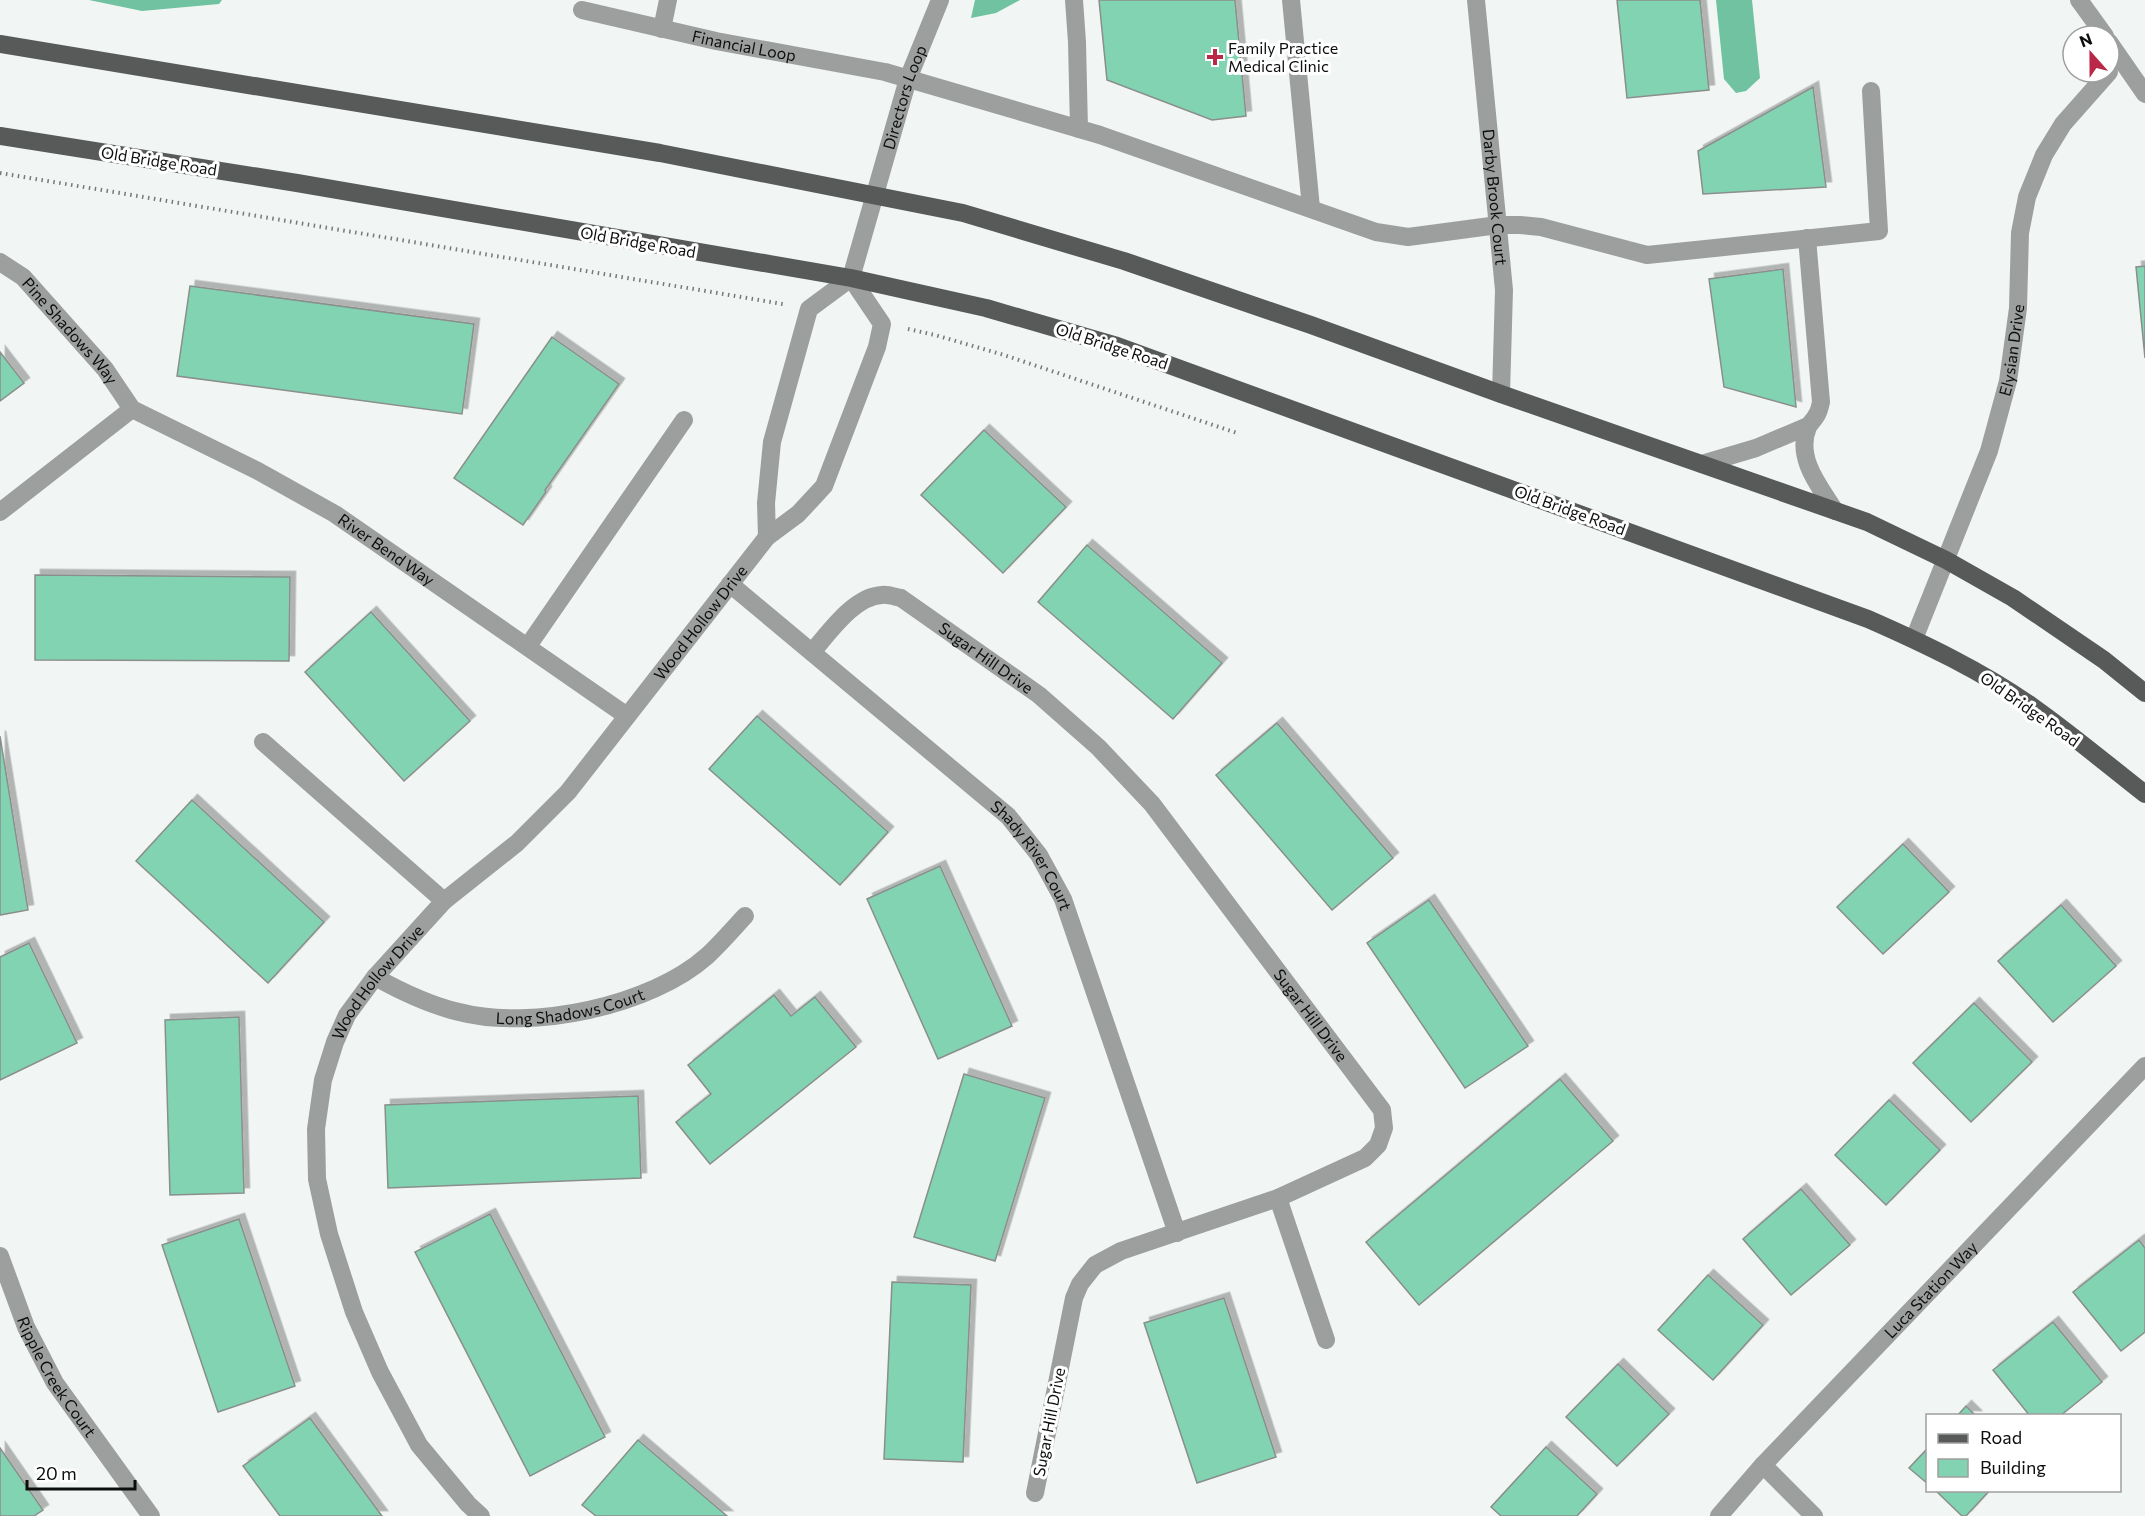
<svg xmlns="http://www.w3.org/2000/svg" width="2145" height="1516" font-family="Commissioner,sans-serif">
<style>
.forest{fill:#71c2a0}
.building{fill:#82d3b1;stroke:#8a8e8c;stroke-width:1.5;filter:url(#shadow)}
.lines{fill:none;stroke-linecap:round;stroke-linejoin:round}
.path{stroke:#757977;stroke-width:4;stroke-dasharray:1.5 4.5;stroke-linecap:butt}
.minor{stroke:#9d9f9e;stroke-width:18}
.major{stroke:#575a58;stroke-width:18}
.poi-dot{fill:#b92846;stroke:#fff;stroke-width:2}
.labels{text-anchor:middle;stroke-width:6;stroke-linejoin:round;paint-order:stroke}
.street-label{font-size:16px;fill:#0c0e0d;stroke:#fff}
.poi-label{font-size:16px;fill:#0c0e0d;stroke:#fff;text-anchor:start}
</style>
<defs>
<filter id="shadow"><feDropShadow dx="5.5" dy="-5.5" stdDeviation="0" flood-color="#0004"/></filter>
</defs>
<rect width="100%" height="100%" fill="#f1f6f4"/>
<!-- forest -->
<g class="forest">
<polygon points="89,0 222,0 219,4 142,11"/>
<polygon points="975,0 1020,0 996,13 971,18"/>
<polygon points="1716,0 1752,0 1760,78 1746,91 1736,93 1724,79"/>
</g>
<!-- building -->
<g class="building">
<polygon points="1099,0 1235,0 1246,116 1212,120 1107,80"/>
<polygon points="1617,0 1700,0 1709,90 1627,98"/>
<polygon points="1813,87 1826,187 1703,194 1698,151"/>
<polygon points="2145,266 2145,358 2136,267"/>
<polygon points="1783,269 1796,407 1724,387 1709,279"/>
<polygon points="190,286 474,324 462,414 177,376"/>
<polygon points="552,337 619,384 545,490 546,492 523,525 454,478"/>
<polygon points="0,352 24,383 0,401"/>
<polygon points="984,430 1066,507 1003,573 921,495"/>
<polygon points="1087,545 1222,663 1173,719 1038,602"/>
<polygon points="35,575 290,577 289,661 35,660"/>
<polygon points="371,612 470,721 404,781 305,672"/>
<polygon points="757,716 888,832 840,885 709,769"/>
<polygon points="1277,723 1393,858 1332,910 1216,775"/>
<polygon points="0,736 28,910 0,915"/>
<polygon points="192,800 324,922 268,983 136,861"/>
<polygon points="1903,844 1949,892 1883,954 1837,907"/>
<polygon points="940,866 1012,1026 938,1059 867,899"/>
<polygon points="1429,900 1528,1046 1465,1088 1367,943"/>
<polygon points="2061,905 2116,966 2053,1022 1998,961"/>
<polygon points="29,943 77,1043 0,1080 0,957"/>
<polygon points="774,995 791,1016 815,997 856,1047 710,1164 676,1122 711,1094 688,1065"/>
<polygon points="1974,1003 2032,1062 1971,1122 1913,1063"/>
<polygon points="239,1017 244,1193 170,1195 165,1020"/>
<polygon points="964,1074 1045,1098 995,1261 914,1237"/>
<polygon points="1560,1079 1613,1141 1419,1305 1366,1242"/>
<polygon points="638,1096 641,1178 388,1188 385,1105"/>
<polygon points="1889,1100 1940,1150 1886,1205 1835,1155"/>
<polygon points="1801,1189 1850,1245 1791,1295 1743,1239"/>
<polygon points="490,1214 605,1437 530,1476 415,1252"/>
<polygon points="239,1219 295,1386 218,1412 162,1245"/>
<polygon points="2139,1240 2145,1248 2145,1332 2121,1351 2073,1292"/>
<polygon points="1708,1275 1763,1325 1713,1380 1658,1330"/>
<polygon points="892,1282 971,1285 963,1462 884,1459"/>
<polygon points="1224,1298 1276,1457 1197,1483 1144,1323"/>
<polygon points="2053,1322 2102,1382 2060,1416 2030,1416 1993,1370"/>
<polygon points="1618,1364 1669,1414 1617,1466 1566,1417"/>
<polygon points="1966,1406 1976,1416 1957,1416"/>
<polygon points="310,1418 382,1516 280,1516 243,1466"/>
<polygon points="638,1440 727,1516 596,1516 582,1505"/>
<polygon points="1546,1447 1597,1494 1577,1516 1501,1516 1491,1507"/>
<polygon points="0,1448 43,1510 34,1516 0,1516"/>
<polygon points="1928,1448 1928,1484 1909,1468"/>
<polygon points="1935,1490 1990,1490 1966,1516 1962,1516"/>
</g>
<g class="lines">
<!-- path -->
<g class="path">
<polyline points="0,173 783,304"/>
<polyline points="908,329 935,335 1004,355 1237,433"/>
</g>
<!-- minor -->
<g class="minor">
<polyline points="1074,0 1077,42 1079,129"/>
<polyline points="1291,0 1311,208"/>
<path id="s1" d="M1476,0l28,290 -3,104"/>
<polyline points="2079,0 2105,36"/>
<path id="s2" d="M582,10l134,31 169,31 215,63 276,97 32,5 90,-12h22l21,2 106,28 232,-24 -8,-140"/>
<polyline points="662,29 668,0"/>
<polyline points="2109,42 2145,94"/>
<path d="M1807,238l14,164c-1,5 -2,10 -5,14 -2,4 -6,7 -8,11 -13,31 12,60 27,84"/>
<path id="s3" d="M0,262l23,15 82,92 27,40 126,62 77,43 292,202"/>
<polyline points="1702,464 1756,448 1808,426"/>
<polyline points="0,512 132,409"/>
<path id="s4" d="M767,537l-1,-34 6,-61 37,-133 42,-31 57,-199 32,-79"/>
<path id="s5" d="M730,584l278,232 31,39 24,44 114,334"/>
<path id="s6" d="M1914,639l75,-188 19,-70 10,-73 2,-75 7,-36 17,-42 19,-31 46,-52"/>
<polyline points="528,646 684,420"/>
<path id="s7" d="M812,652c17,-19 42,-56 70,-57 6,-1 13,2 19,3l138,97 59,52 54,57 230,306 2,18 -6,17 -13,13 -87,40 -157,53 -26,14 -15,19 -6,14 -39,195"/>
<polyline points="263,742 444,901"/>
<path id="s8" d="M375,977c27,15 54,28 84,35 73,19 192,-6 248,-56 13,-12 25,-26 38,-40"/>
<polyline points="1278,1198 1326,1340"/>
<path id="s9" d="M0,1256l26,71 29,56 96,133"/>
<polyline points="1763,1465 1814,1516"/>
<path id="s10" d="M481,1516l-13,-12 -49,-59 -39,-73 -26,-60 -25,-78 -12,-55 -1,-50 7,-49 12,-38 12,-27 28,-38 69,-76 73,-58 51,-51 199,-255 31,-23 26,-28 53,-139 5,-23 -31,-46"/>
<path id="s11" d="M1719,1516l44,-51 382,-399"/>
</g>
<!-- major -->
<g class="major">
<polyline points="0,44 660,153 963,213 1124,261 1311,325 1501,394 1867,522 1946,560 2013,598 2104,660 2145,693"/>
<path d="M0,136l297,47 554,95 135,30 131,38 751,273c57,25 114,52 165,88 38,27 75,58 112,87"/>
</g>
</g>
<!-- markers -->
<path class="poi-dot" d="M1212 48h6v6h6v6h-6v6h-6v-6h-6v-6h6z"/>
<g class="labels">
<!-- street labels -->
<g class="street-label">
<text dy="6" stroke="none"><textPath href="#s2" startOffset="166">Financial Loop</textPath></text>
<text dy="6" stroke="none"><textPath href="#s4" startOffset="474">Directors Loop</textPath></text>
<text transform="translate(159 161) rotate(9)" y="6">Old Bridge Road</text>
<text dy="6" stroke="none"><textPath href="#s1" startOffset="198">Darby Brook Court</textPath></text>
<text transform="translate(638 242) rotate(10)" y="6">Old Bridge Road</text>
<text dy="6" stroke="none"><textPath href="#s3" startOffset="99">Pine Shadows Way</textPath></text>
<text transform="translate(1112 346) rotate(18)" y="6">Old Bridge Road</text>
<text dy="6" stroke="none"><textPath href="#s6" startOffset="306">Elysian Drive</textPath></text>
<text transform="translate(1570 510) rotate(20)" y="6">Old Bridge Road</text>
<text dy="6" stroke="none"><textPath href="#s3" startOffset="490">River Bend Way</textPath></text>
<text dy="6" stroke="none"><textPath href="#s10" startOffset="1080">Wood Hollow Drive</textPath></text>
<text dy="6" stroke="none"><textPath href="#s7" startOffset="216">Sugar Hill Drive</textPath></text>
<text transform="translate(2030 709) rotate(35)" y="6">Old Bridge Road</text>
<text dy="6" stroke="none"><textPath href="#s5" startOffset="408">Shady River Court</textPath></text>
<text dy="6" stroke="none"><textPath href="#s10" startOffset="594">Wood Hollow Drive</textPath></text>
<text dy="6" stroke="none"><textPath href="#s8" startOffset="204">Long Shadows Court</textPath></text>
<text dy="6" stroke="none"><textPath href="#s7" startOffset="702">Sugar Hill Drive</textPath></text>
<text dy="6" stroke="none"><textPath href="#s11" startOffset="310">Luca Station Way</textPath></text>
<text dy="6" stroke="none"><textPath href="#s9" startOffset="134">Ripple Creek Court</textPath></text>
<text transform="translate(1049 1422) rotate(-79)" y="6">Sugar Hill Drive</text>
</g>
<!-- poi labels -->
<g class="poi-label">
<text x="1228" y="54">Family Practice<tspan x="1228" dy="18">Medical Clinic</tspan></text>
</g>
</g>
<!-- legend -->
<rect x="1926" y="1414" width="195" height="78" fill="#ffffff" stroke="#9e9f9e" stroke-width="1.5"/>
<rect x="1938" y="1434" width="30" height="9" fill="#575a58" stroke="#9e9f9e" stroke-width="1.5"/>
<text x="1980" y="1444" font-size="18" fill="#0c0e0d">Road</text>
<rect x="1938" y="1459" width="30" height="18" fill="#82d3b1" stroke="#9e9f9e" stroke-width="1.5"/>
<text x="1980" y="1474" font-size="18" fill="#0c0e0d">Building</text>
<!-- north arrow -->
<g transform="translate(2091 54) rotate(339)"><circle r="28" fill="#ffffff" stroke="#9e9f9e" stroke-width="1.5"/>
<path d="M0-4.5L10 22L0 15L-10 22Z" fill="#b92846"/>
<text y="-9" font-size="16" font-weight="bold" text-anchor="middle" fill="#0c0e0d">N</text>
</g>
<!-- scale -->
<path d="M27 1480v9h108v-9" fill="none" stroke="#0c0e0d" stroke-width="3"/>
<text x="36" y="1480" font-size="18" fill="#0c0e0d" stroke="#ffffff" stroke-width="4.5" paint-order="stroke">20 m</text>
</svg>
